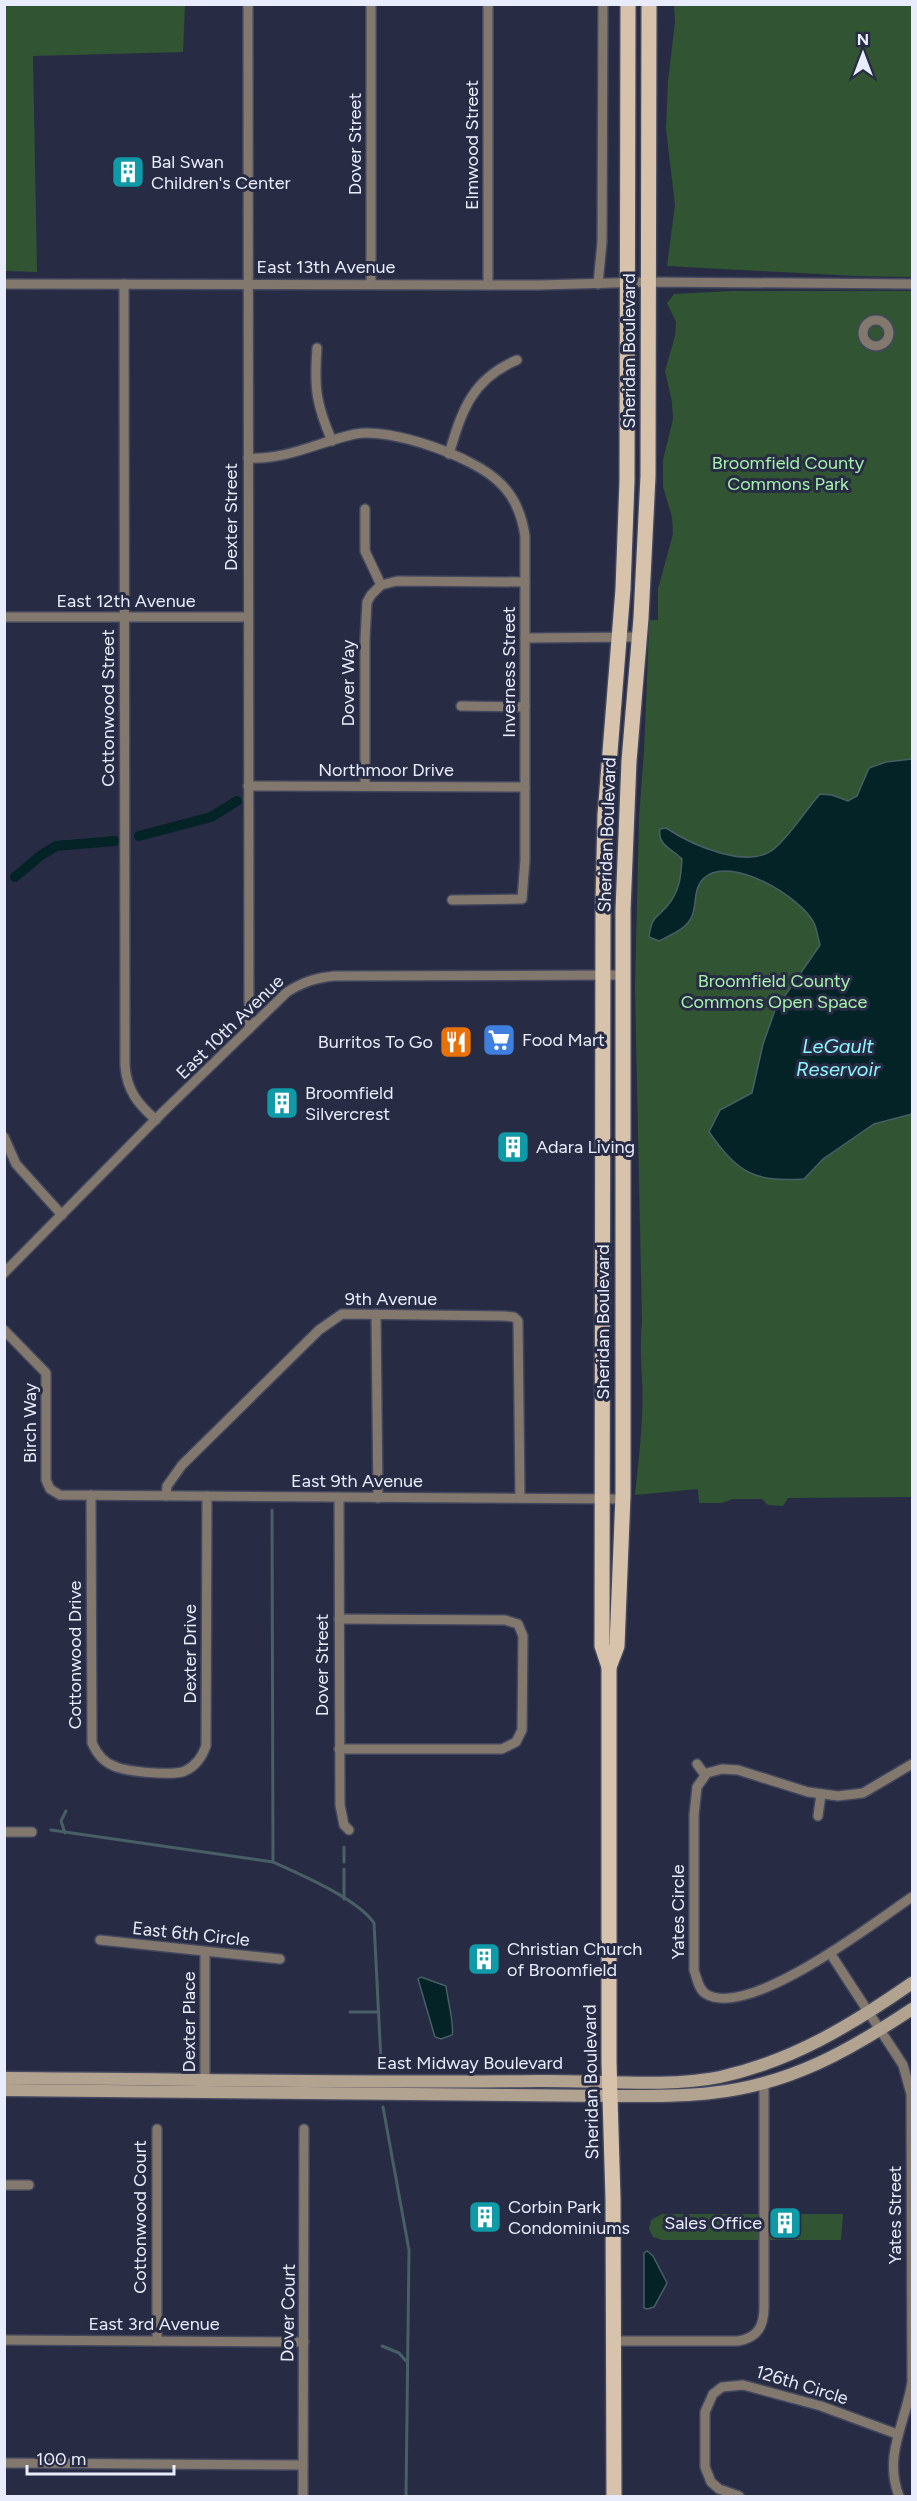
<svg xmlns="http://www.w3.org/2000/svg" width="917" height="2501" font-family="Figtree,sans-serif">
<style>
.green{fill:#315433}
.water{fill:#032326;stroke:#485f66;stroke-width:1.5}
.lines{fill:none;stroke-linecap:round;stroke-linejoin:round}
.stream{stroke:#485f66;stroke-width:3}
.canal{stroke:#032326;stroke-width:10}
.street-casing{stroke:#42475e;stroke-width:12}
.secondary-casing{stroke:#42475e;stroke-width:15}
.primary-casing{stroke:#42475e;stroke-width:18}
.street{stroke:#82786d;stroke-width:9}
.secondary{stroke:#b2a290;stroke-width:12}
.primary{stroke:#d7c2ac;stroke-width:15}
.labels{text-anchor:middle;stroke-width:6;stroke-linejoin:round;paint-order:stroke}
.street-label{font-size:18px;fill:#e8ecfc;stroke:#272c44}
.poi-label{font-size:18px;fill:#e8ecfc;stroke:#272c44;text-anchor:start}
.park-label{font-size:18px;fill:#a6f2aa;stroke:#272c44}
.water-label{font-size:20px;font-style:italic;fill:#8cf6fd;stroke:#272c44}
</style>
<rect width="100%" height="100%" fill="#272c44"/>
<!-- green -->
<g class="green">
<polygon points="5,4 185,5 183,52 33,56 37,272 5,271"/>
<polygon points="674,5 912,5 912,277 855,276 667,266 675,205 666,129 668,81 675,22"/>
<path d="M732,291h180v1206l-124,1 -5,8 -15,-1 -6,-6h-29l-11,4h-23l-1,-14 -63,6c4,-38 9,-78 7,-117 -1,-19 -2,-37 0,-56l-7,-333 4,-171 5,-67 5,-123 1,-8h8v-31l15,-55 -1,-17 -9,-30v-27l10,-41 -1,-17 -7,-31 10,-35 1,-14 -9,-19 7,-9z"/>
<polygon points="662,2214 843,2214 841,2240 662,2240 653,2237 649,2229 651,2220"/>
</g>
<!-- water -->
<g class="water">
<path d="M912,759v355l-38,10 -51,35 -19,20c-51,3 -66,-6 -95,-47l11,-22 32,-17 11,-49 12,-34 45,-65c-2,-7 -3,-16 -6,-22 -13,-26 -84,-69 -110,-45 -11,10 -7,26 -12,38 -5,13 -22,19 -33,25l-10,-4c3,-25 10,-18 22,-36 9,-13 10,-26 11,-42 -10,-10 -25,-14 -22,-30l6,-1c26,17 83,43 109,20 17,-15 30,-37 45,-54l12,1 16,6 9,-5 12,-28 17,-6z"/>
<path d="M421,1977l25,9c1,11 9,41 6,49l-11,4 -6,-2 -17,-58z"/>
<polygon points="647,2251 653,2256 667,2283 654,2307 647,2309 644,2308 644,2253"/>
</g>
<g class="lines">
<!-- stream -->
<g class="stream">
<polyline points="272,1510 273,1862"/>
<path d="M51,1830l222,32c27,12 85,37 101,61l7,138"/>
<polyline points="65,1833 61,1821 66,1811"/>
<polyline points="344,1862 344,1847"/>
<polyline points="344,1899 344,1869"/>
<polyline points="350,2012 378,2012"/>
<polyline points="383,2107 409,2250 406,2496"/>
<polyline points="382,2346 399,2353 406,2361"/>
</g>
<!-- canal -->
<g class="canal">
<polyline points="139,836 211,817 237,801"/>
<polyline points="15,877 40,856 56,846 115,841"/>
</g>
<!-- street casing -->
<g class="street-casing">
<g id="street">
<polyline points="248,4 249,1029"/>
<polyline points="488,4 488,285"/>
<polyline points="4,284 539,285 648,282 912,284"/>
<path d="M124,284l1,782c2,25 13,38 31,54"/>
<polyline points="371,284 371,4"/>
<polyline points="598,284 602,242 603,4"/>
<circle cx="876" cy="333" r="13"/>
<path d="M317,348c-3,40 -1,56 15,93"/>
<path d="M449,454c13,-44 23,-75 68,-94"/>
<path d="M248,458c39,2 70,-16 107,-24 35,-7 120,23 145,49 15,14 22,33 25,53v324l-3,39 -70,1"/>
<polyline points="365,509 365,551 381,585"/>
<polyline points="4,617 248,617"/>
<polyline points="525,638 640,637"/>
<polyline points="461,706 525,707"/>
<polyline points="248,786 525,787"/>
<polyline points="365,786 365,639 367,602 371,595 381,585 397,581 525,582"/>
<polyline points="4,1137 16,1164 62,1215"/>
<path d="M4,1273l159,-161 124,-120c16,-10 28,-14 47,-16l289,-1"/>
<polyline points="376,1314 378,1498"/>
<polyline points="4,1330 46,1373 46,1480 50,1489 60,1495 623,1499"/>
<path d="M91,1495l1,248c5,11 11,19 22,23 13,6 59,10 71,5 11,-5 17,-14 21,-25l1,-250"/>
<polyline points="166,1496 167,1486 182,1465 319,1330 342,1314 504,1316 514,1317 518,1321 520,1498"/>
<polyline points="339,1498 340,1805 344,1825 349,1830"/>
<polyline points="339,1619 505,1620 518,1624 523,1636 522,1730 516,1742 502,1749 339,1749"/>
<polyline points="697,1764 705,1775"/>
<path d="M912,1764l-49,29 -25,3 -30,-4 -70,-22 -16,-1 -15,4 -10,14 -3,28v155c3,8 4,19 12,24 43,26 170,-73 206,-97"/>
<polyline points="818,1816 821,1794"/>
<polyline points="4,1832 32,1832"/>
<polyline points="100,1940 280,1959"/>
<path d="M830,1953l73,112 8,29 1,288c-6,40 -29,73 -13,114"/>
<polyline points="205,2085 205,1953"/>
<polyline points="157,2129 157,2341"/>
<polyline points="4,2185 29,2185"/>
<polyline points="4,2340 304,2342"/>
<path d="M614,2341h124c19,-3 26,-14 26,-34v-224"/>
<polyline points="4,2463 303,2465"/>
<polyline points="303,2496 304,2129"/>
<polyline points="739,2496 719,2489 711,2482 705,2467 705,2412 713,2394 722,2387 743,2385 821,2406 897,2434"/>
</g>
</g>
<!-- secondary casing -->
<g class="secondary-casing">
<g id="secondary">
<path d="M4,2078c178,1 356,5 534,3 56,-1 129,7 182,-4 73,-16 133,-53 192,-94"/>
<path d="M4,2090l606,6c34,0 68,1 101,-3 78,-8 138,-42 201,-84"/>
</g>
</g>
<!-- primary casing -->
<g class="primary-casing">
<g id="primary">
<polyline points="609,1667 617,1646 623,1495 623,910 629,761 641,618 648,476 649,4"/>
<polyline points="614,2496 613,2199 609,2063 609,1667 602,1646 603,901 605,815 623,589 627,481 628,4"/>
</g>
</g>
<!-- street -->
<use href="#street" class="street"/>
<!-- secondary -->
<use href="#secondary" class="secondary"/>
<!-- primary -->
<use href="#primary" class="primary"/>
</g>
<!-- icons -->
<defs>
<g id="building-square" transform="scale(1.725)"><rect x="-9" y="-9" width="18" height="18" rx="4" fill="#0f9aa8" stroke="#272c44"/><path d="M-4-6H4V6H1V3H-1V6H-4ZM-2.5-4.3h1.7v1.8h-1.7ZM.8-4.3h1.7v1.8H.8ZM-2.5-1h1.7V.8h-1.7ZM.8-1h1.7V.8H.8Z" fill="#fff"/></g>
<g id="supermarket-square" transform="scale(1.725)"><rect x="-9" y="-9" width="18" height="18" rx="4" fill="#3f7fe0" stroke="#272c44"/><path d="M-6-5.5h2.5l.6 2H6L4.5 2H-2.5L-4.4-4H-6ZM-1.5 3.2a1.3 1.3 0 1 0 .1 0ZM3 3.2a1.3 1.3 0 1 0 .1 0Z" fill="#fff"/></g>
<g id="restaurant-square" transform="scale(1.725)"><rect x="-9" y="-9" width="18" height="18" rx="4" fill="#e8710a" stroke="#272c44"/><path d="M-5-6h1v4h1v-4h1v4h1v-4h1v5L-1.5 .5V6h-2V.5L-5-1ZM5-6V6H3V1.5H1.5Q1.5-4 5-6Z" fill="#fff"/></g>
</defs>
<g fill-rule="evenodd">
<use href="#building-square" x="128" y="172"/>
<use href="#supermarket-square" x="499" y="1040"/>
<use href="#restaurant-square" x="456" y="1042"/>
<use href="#building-square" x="282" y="1103"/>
<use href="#building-square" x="513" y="1147"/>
<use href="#building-square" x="484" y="1959"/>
<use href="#building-square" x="485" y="2217"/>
<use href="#building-square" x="785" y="2223"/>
</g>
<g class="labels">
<!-- street labels -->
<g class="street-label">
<text transform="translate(355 144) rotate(-90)" y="6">Dover Street</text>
<text transform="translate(472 145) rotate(-90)" y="6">Elmwood Street</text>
<text x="326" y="273">East 13th Avenue</text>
<text transform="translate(629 351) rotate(-90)" y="6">Sheridan Boulevard</text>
<text transform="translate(231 517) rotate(-90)" y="6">Dexter Street</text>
<text x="126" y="607">East 12th Avenue</text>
<text transform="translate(509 672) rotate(-90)" y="6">Inverness Street</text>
<text transform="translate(348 683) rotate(-90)" y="6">Dover Way</text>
<text transform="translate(108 708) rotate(-90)" y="6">Cottonwood Street</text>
<text x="386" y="776">Northmoor Drive</text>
<text transform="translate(607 835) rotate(-88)" y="6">Sheridan Boulevard</text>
<text transform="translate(230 1027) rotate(-44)" y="6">East 10th Avenue</text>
<text x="391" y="1305">9th Avenue</text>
<text transform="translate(603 1322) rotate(-90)" y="6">Sheridan Boulevard</text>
<text transform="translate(30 1423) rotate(-90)" y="6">Birch Way</text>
<text x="357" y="1487">East 9th Avenue</text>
<text transform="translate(190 1654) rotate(-90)" y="6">Dexter Drive</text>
<text transform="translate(75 1655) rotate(-90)" y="6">Cottonwood Drive</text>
<text transform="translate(322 1665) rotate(-90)" y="6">Dover Street</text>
<text transform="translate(678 1912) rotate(-90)" y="6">Yates Circle</text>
<text transform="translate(191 1934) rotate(6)" y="6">East 6th Circle</text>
<text transform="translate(189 2022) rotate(-90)" y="6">Dexter Place</text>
<text x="470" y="2069">East Midway Boulevard</text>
<text transform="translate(591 2082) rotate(-91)" y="6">Sheridan Boulevard</text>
<text transform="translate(895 2215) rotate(-90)" y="6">Yates Street</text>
<text transform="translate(140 2217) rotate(-90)" y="6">Cottonwood Court</text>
<text transform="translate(288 2313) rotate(-89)" y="6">Dover Court</text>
<text x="154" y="2330">East 3rd Avenue</text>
<text transform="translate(802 2385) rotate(17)" y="6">126th Circle</text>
</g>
<!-- poi labels -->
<g class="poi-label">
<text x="151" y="168">Bal Swan<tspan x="151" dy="21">Children's Center</tspan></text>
<text x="522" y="1046">Food Mart</text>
<text x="433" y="1048" text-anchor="end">Burritos To Go</text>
<text x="305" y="1099">Broomfield<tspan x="305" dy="21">Silvercrest</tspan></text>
<text x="536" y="1153">Adara Living</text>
<text x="507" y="1955">Christian Church<tspan x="507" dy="21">of Broomfield</tspan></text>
<text x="508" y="2213">Corbin Park<tspan x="508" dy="21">Condominiums</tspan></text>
<text x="762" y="2229" text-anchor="end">Sales Office</text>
</g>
<!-- park labels -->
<g class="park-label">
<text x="788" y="469">Broomfield County<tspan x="788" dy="21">Commons Park</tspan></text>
<text x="774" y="987">Broomfield County<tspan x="774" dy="21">Commons Open Space</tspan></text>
</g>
<!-- water labels -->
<g class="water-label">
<text x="838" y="1053">LeGault<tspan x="838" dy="23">Reservoir</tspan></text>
</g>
</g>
<!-- border -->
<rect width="917" height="2501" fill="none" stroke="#e8ecfc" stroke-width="12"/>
<!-- north arrow -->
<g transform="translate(863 54)" stroke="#272c44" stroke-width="4.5" paint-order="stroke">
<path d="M0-4.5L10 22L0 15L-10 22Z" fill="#e8ecfc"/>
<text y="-9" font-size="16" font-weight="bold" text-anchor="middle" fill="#e8ecfc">N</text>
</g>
<!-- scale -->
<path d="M27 2465v9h147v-9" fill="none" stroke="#e8ecfc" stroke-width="3"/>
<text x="36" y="2465" font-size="18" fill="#e8ecfc" stroke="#272c44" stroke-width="4.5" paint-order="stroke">100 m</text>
</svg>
